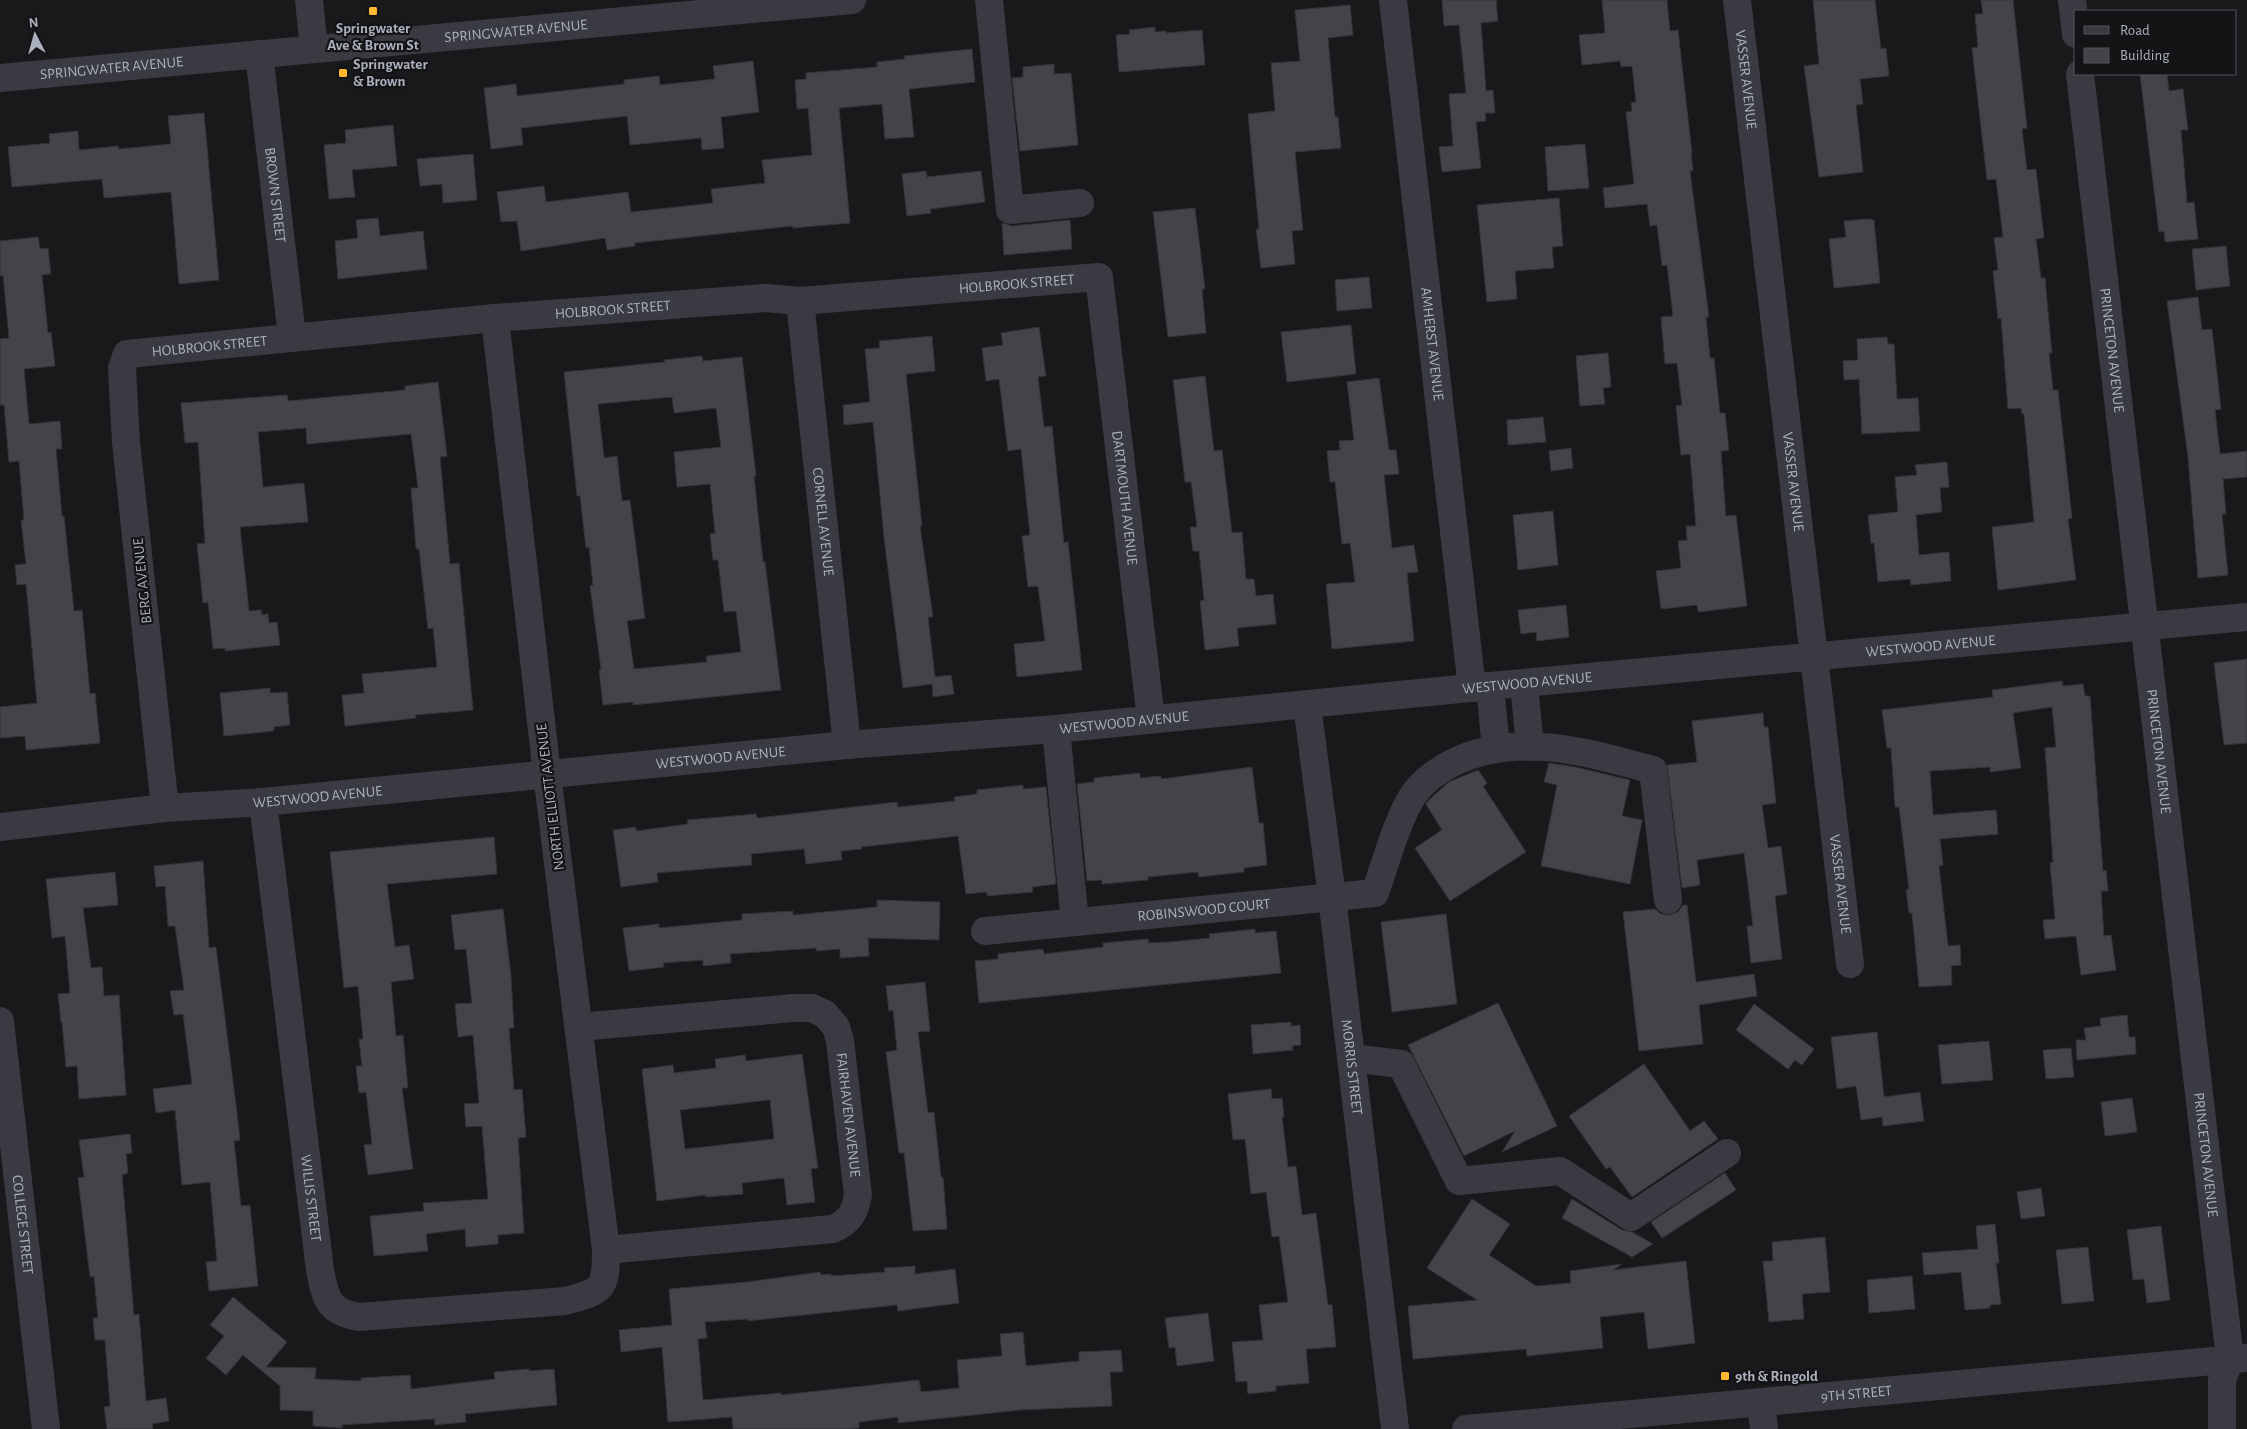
<svg xmlns="http://www.w3.org/2000/svg" width="2247" height="1429" font-family="'Alegreya Sans',sans-serif">
<style>
.building{fill:#434449;stroke:#333338;fill-rule:evenodd}
.lines{fill:none;stroke-linecap:round;stroke-linejoin:round}
.minor{stroke:#3a3b42;stroke-width:28}
.poi-dot{fill:#ffb82f;stroke:#141417;stroke-width:2}
.labels{text-anchor:middle;stroke-width:4.5;stroke-linejoin:round;paint-order:stroke}
.poi-label{font-size:15px;font-weight:bold;fill:#abb0bd;stroke:#141417;text-anchor:start}
.street-label{font-size:15px;fill:#abb0bd;stroke:#141417}
</style>
<rect width="100%" height="100%" fill="#19191c"/>
<!-- building -->
<g class="building">
<polygon points="1442,0 1496,0 1498,21 1481,23 1486,91 1493,90 1495,113 1485,113 1486,121 1476,122 1481,168 1442,172 1439,147 1453,146 1449,94 1466,93 1459,25 1444,26"/>
<polygon points="1602,0 1667,0 1670,31 1678,30 1692,153 1691,153 1693,171 1690,171 1709,317 1706,317 1710,358 1714,358 1720,413 1725,413 1729,450 1721,451 1726,516 1736,515 1747,606 1698,612 1697,605 1661,609 1656,571 1681,568 1678,541 1687,540 1686,526 1696,526 1690,454 1681,455 1676,406 1682,405 1677,363 1665,364 1661,317 1673,316 1667,265 1662,266 1657,225 1650,226 1647,204 1605,208 1603,188 1634,184 1626,112 1632,111 1631,103 1636,102 1632,66 1621,67 1620,61 1582,65 1579,35 1605,33"/>
<polygon points="1813,0 1875,0 1881,49 1886,48 1889,76 1860,79 1863,104 1856,105 1863,172 1819,177 1804,66 1819,64"/>
<polygon points="1981,0 2013,0 2027,128 2022,129 2027,170 2036,169 2044,238 2036,239 2041,278 2045,278 2047,301 2052,353 2049,353 2053,390 2058,390 2072,518 2068,519 2076,580 1998,590 1992,527 2034,522 2024,414 2022,414 2021,408 2008,409 2001,318 1998,319 1993,271 1998,270 1994,238 2003,237 1996,179 1987,180 1972,48 1978,47 1975,14 1983,14"/>
<polygon points="1350,5 1353,35 1328,38 1335,117 1338,117 1341,148 1295,152 1303,230 1292,231 1295,264 1261,268 1256,229 1259,229 1248,114 1275,111 1271,63 1300,61 1295,10"/>
<polygon points="1155,27 1155,32 1166,31 1166,33 1202,30 1205,65 1119,72 1116,35 1130,34 1129,30"/>
<polygon points="972,49 975,82 909,89 914,137 885,139 882,104 839,108 850,223 793,228 793,226 635,243 635,246 607,250 605,238 521,251 517,221 501,222 497,192 544,186 546,202 628,192 631,212 713,203 711,189 765,183 762,160 812,155 808,108 797,109 795,80 806,79 806,73 877,67 877,62 905,59 904,56"/>
<polygon points="753,61 759,112 721,117 724,148 702,150 701,138 630,145 627,116 521,128 523,145 491,149 484,88 516,84 517,96 624,84 624,80 659,76 660,85 715,79 713,66"/>
<polygon points="1054,64 1054,74 1071,73 1078,145 1020,151 1012,78 1023,77 1023,67"/>
<polygon points="2140,74 2167,74 2169,91 2183,89 2188,130 2181,130 2187,203 2194,202 2198,239 2165,242 2164,231 2159,232"/>
<polygon points="204,113 219,280 179,284 171,192 104,198 102,179 12,187 8,147 50,143 49,134 78,131 79,150 118,146 119,149 171,144 168,116"/>
<polygon points="393,125 397,166 352,170 355,197 329,199 324,145 346,143 345,130"/>
<polygon points="1585,144 1589,188 1548,191 1545,147"/>
<polygon points="473,154 477,200 443,203 442,184 420,186 417,159"/>
<polygon points="926,171 927,177 981,171 985,202 930,209 931,213 907,216 902,174"/>
<polygon points="1559,198 1563,246 1552,247 1554,268 1515,271 1517,299 1487,302 1477,205"/>
<polygon points="1195,208 1205,289 1202,289 1206,333 1168,337 1153,212"/>
<polygon points="378,218 380,236 423,231 427,269 338,279 335,241 358,238 356,220"/>
<polygon points="1867,219 1874,220 1880,283 1834,288 1829,239 1846,237 1844,221"/>
<polygon points="1070,220 1072,249 1004,255 1002,223 1012,226"/>
<polygon points="38,237 40,249 48,248 51,274 42,275 48,333 51,332 55,366 24,369 29,424 60,421 62,449 56,449 62,516 64,516 74,611 82,610 90,694 95,693 100,743 26,750 25,736 0,738 0,707 37,703 26,584 17,585 15,565 26,564 21,520 24,520 19,461 9,462 4,405 0,405 0,339 9,338 3,275 0,276 0,241"/>
<polygon points="2226,246 2230,286 2196,290 2192,249"/>
<polygon points="1369,277 1372,308 1337,311 1335,280"/>
<polygon points="2198,297 2202,330 2212,329 2221,409 2215,410 2220,454 2247,451 2247,477 2223,479 2226,514 2222,514 2228,575 2198,578 2188,457 2167,301"/>
<polygon points="1351,325 1356,374 1287,382 1281,332"/>
<polygon points="1039,327 1046,376 1038,377 1044,427 1052,426 1064,543 1068,542 1082,670 1017,677 1014,644 1045,641 1038,586 1028,587 1022,536 1030,535 1021,449 1008,451 999,379 986,381 982,348 1003,345 1001,333"/>
<polygon points="932,336 935,371 906,374 922,526 920,526 933,617 928,617 935,677 951,675 954,694 933,697 932,684 903,688 884,538 873,422 844,425 843,405 870,402 865,349 880,348 879,341"/>
<polygon points="1887,337 1888,344 1894,344 1897,399 1918,398 1920,431 1862,434 1859,379 1844,380 1843,361 1858,360 1857,339"/>
<polygon points="1608,353 1611,387 1603,388 1605,404 1580,406 1576,356"/>
<path d="M702,356l1,5 39,-4 14,119h-2l9,86h2l16,128 -148,15v-3l-30,3 -4,-35 2,-1 -11,-83 3,-1 -4,-38 -3,1 -6,-52h-3l-13,-124 101,-10 -1,-2zM672,397l2,16 42,-5 5,39 -47,5 3,35 33,-3 5,49 -5,1 3,26h5l6,52 12,-1 5,41 -35,4 1,6 -73,7 -7,-48 18,-3 -15,-118 -8,1 -5,-45 -13,2 -6,-54z"/>
<polygon points="1205,376 1214,451 1222,450 1232,533 1242,532 1246,579 1254,579 1256,596 1273,594 1276,624 1237,628 1239,646 1205,650 1200,601 1204,600 1199,551 1193,551 1190,527 1197,527 1191,482 1185,482 1173,380"/>
<polygon points="1379,378 1389,450 1396,450 1399,474 1384,475 1392,548 1414,545 1418,572 1407,573 1414,641 1332,649 1326,584 1355,582 1350,543 1342,544 1335,482 1330,482 1327,451 1340,450 1339,441 1354,440 1347,382"/>
<polygon points="438,382 447,456 440,457 450,564 459,563 473,710 415,715 416,718 345,726 342,695 364,693 362,674 437,667 433,628 428,629 419,549 416,549 411,488 418,488 411,434 307,444 306,428 258,432 263,487 304,483 308,522 240,527 249,611 261,610 262,615 268,614 269,623 277,622 280,645 225,651 225,648 213,649 208,602 203,603 197,544 205,543 198,442 185,443 181,403 287,395 288,401 405,390 405,386"/>
<polygon points="1543,417 1546,442 1508,445 1507,420"/>
<polygon points="1571,448 1573,468 1551,471 1549,451"/>
<polygon points="1947,462 1949,487 1940,488 1942,512 1916,515 1919,555 1949,552 1951,581 1911,585 1910,579 1878,582 1874,543 1871,543 1868,515 1898,512 1895,477 1917,475 1915,465"/>
<polygon points="1553,511 1558,565 1518,570 1513,515"/>
<polygon points="1566,605 1569,637 1537,641 1536,632 1521,634 1518,610"/>
<polygon points="2247,659 2247,743 2224,745 2214,663"/>
<polygon points="2062,681 2063,686 2083,684 2085,696 2090,696 2103,871 2106,870 2108,891 2101,891 2104,936 2111,935 2116,970 2081,975 2076,936 2045,939 2043,920 2055,919 2050,863 2053,862 2045,748 2056,747 2052,707 2013,713 2021,768 1990,772 1990,767 1930,771 1933,815 1996,810 1998,834 1940,839 1943,865 1939,866 1948,946 1960,945 1961,965 1951,966 1952,985 1919,987 1912,913 1909,913 1906,890 1909,889 1899,807 1895,807 1891,748 1887,748 1882,710 1993,697 1992,690"/>
<polygon points="270,688 270,693 287,692 290,725 274,727 274,731 224,736 220,693"/>
<polygon points="1763,713 1764,727 1768,727 1776,803 1762,805 1768,848 1781,846 1787,894 1775,896 1782,959 1751,963 1747,926 1753,926 1744,853 1697,860 1700,885 1682,888 1667,765 1697,762 1692,721"/>
<polygon points="1549,763 1575,767 1630,780 1622,816 1642,820 1630,884 1541,866 1557,785 1544,782"/>
<polygon points="1252,767 1259,823 1263,823 1267,865 1244,868 1244,872 1199,877 1198,872 1148,877 1148,880 1102,884 1102,880 1087,881 1077,784 1094,782 1094,778 1140,773 1140,778 1161,776 1161,779"/>
<polygon points="1478,770 1487,783 1483,786 1526,852 1450,901 1415,848 1442,830 1426,804 1430,799 1449,782"/>
<polygon points="1023,785 1023,789 1046,787 1056,884 1032,887 1033,892 987,896 987,892 966,894 958,836 861,847 862,849 841,851 842,860 806,864 804,849 751,854 752,865 657,873 658,882 621,887 613,830 636,827 636,831 688,824 687,820 756,814 757,818 897,802 898,807 955,801 954,797 977,794 977,790"/>
<polygon points="494,837 497,874 387,884 395,947 409,945 414,979 391,982 396,1036 403,1035 408,1088 402,1088 413,1169 368,1175 364,1145 372,1144 366,1092 359,1093 356,1066 362,1066 359,1039 363,1039 358,986 344,988 330,852"/>
<polygon points="203,861 209,948 216,947 237,1113 240,1140 234,1141 241,1206 250,1205 258,1286 209,1291 206,1262 217,1261 210,1182 182,1185 175,1110 156,1113 153,1089 192,1084 183,1014 174,1015 170,991 184,990 175,926 168,926 165,886 156,887 154,866"/>
<polygon points="115,872 118,905 83,908 91,968 102,967 104,996 119,995 126,1095 79,1099 77,1066 66,1067 62,1022 61,1022 58,994 70,993 65,936 52,938 46,879"/>
<polygon points="877,900 940,902 939,940 868,938 869,956 840,958 840,949 817,951 816,948 730,954 731,963 703,966 703,960 663,963 664,967 629,971 623,928 659,924 659,928 742,920 742,914 793,911 793,915 877,907"/>
<polygon points="1683,905 1687,905 1696,982 1754,974 1757,996 1699,1005 1703,1044 1639,1051 1623,912 1655,909 1661,914 1670,915 1678,912"/>
<polygon points="503,909 511,976 514,1028 509,1028 514,1090 522,1089 526,1137 518,1138 524,1233 498,1235 498,1244 466,1247 465,1229 426,1234 428,1251 374,1256 370,1216 424,1211 423,1203 488,1199 482,1126 466,1127 464,1104 479,1103 473,1035 458,1037 455,1004 472,1003 466,949 455,950 451,915"/>
<polygon points="1446,914 1457,1004 1392,1012 1381,922"/>
<polygon points="1255,929 1255,933 1276,931 1281,973 979,1003 975,961 998,959 998,954 1043,949 1044,954 1103,947 1103,943 1148,939 1149,943 1170,942 1210,938 1209,934"/>
<polygon points="925,982 930,1031 918,1032 928,1113 934,1112 941,1177 943,1177 947,1229 913,1231 904,1153 899,1153 886,1052 897,1050 893,1010 889,1011 886,986"/>
<polygon points="1498,1003 1557,1126 1502,1152 1515,1131 1464,1156 1408,1045"/>
<polygon points="1754,1004 1814,1049 1802,1065 1795,1060 1788,1069 1736,1030"/>
<polygon points="2127,1015 2129,1037 2135,1037 2136,1054 2077,1060 2076,1040 2086,1040 2084,1028 2101,1026 2100,1018"/>
<polygon points="1291,1022 1291,1026 1300,1025 1301,1045 1292,1046 1293,1050 1253,1054 1251,1025"/>
<polygon points="1877,1032 1884,1097 1920,1092 1924,1121 1883,1126 1882,1117 1861,1120 1856,1086 1837,1089 1831,1037"/>
<polygon points="1989,1041 1993,1080 1942,1084 1938,1045"/>
<polygon points="2071,1048 2074,1077 2046,1079 2043,1050"/>
<path d="M802,1054l16,114 -7,1 4,33 -28,3 -3,-27 -42,5 1,11 -37,3v-2l-49,6 -15,-132 31,-4 1,8 42,-5 -1,-9 30,-4 1,6zM770,1100l4,39 -89,10 -5,-39z"/>
<polygon points="1644,1064 1690,1131 1704,1121 1718,1139 1632,1197 1610,1167 1606,1169 1569,1116"/>
<polygon points="1271,1089 1272,1099 1282,1098 1284,1117 1282,1117 1288,1167 1296,1166 1302,1215 1316,1213 1328,1305 1332,1305 1336,1347 1306,1349 1309,1383 1276,1386 1276,1391 1248,1394 1247,1381 1236,1382 1232,1342 1263,1340 1259,1305 1288,1302 1279,1236 1272,1237 1266,1192 1251,1194 1245,1139 1233,1140 1228,1094"/>
<polygon points="2132,1098 2137,1132 2105,1136 2101,1102"/>
<polygon points="130,1134 132,1153 126,1154 128,1173 122,1175 134,1315 139,1314 146,1401 166,1398 169,1421 152,1424 153,1429 107,1429 104,1407 110,1406 105,1340 95,1340 93,1318 98,1318 94,1276 90,1277 78,1178 84,1177 79,1140"/>
<polygon points="1725,1173 1736,1190 1662,1238 1651,1222"/>
<polygon points="2041,1188 2045,1216 2021,1219 2017,1192"/>
<polygon points="1472,1199 1510,1224 1489,1255 1536,1286 1571,1283 1570,1271 1622,1264 1613,1270 1686,1261 1695,1343 1648,1349 1644,1312 1600,1317 1603,1348 1527,1356 1526,1349 1413,1359 1408,1306 1477,1300 1427,1268"/>
<polygon points="1572,1199 1622,1230 1632,1232 1653,1244 1632,1257 1562,1218"/>
<polygon points="1995,1224 1999,1263 1996,1263 2001,1304 1990,1305 1990,1308 1965,1310 1961,1272 1924,1275 1922,1253 1978,1249 1976,1226"/>
<polygon points="2161,1226 2170,1300 2147,1303 2144,1279 2133,1280 2127,1230"/>
<polygon points="1825,1237 1830,1292 1802,1294 1804,1319 1769,1322 1763,1261 1773,1261 1772,1242"/>
<polygon points="2088,1247 2094,1301 2062,1304 2056,1250"/>
<polygon points="915,1266 915,1274 955,1269 959,1303 898,1311 897,1305 748,1321 748,1319 705,1322 707,1338 698,1339 703,1400 781,1393 781,1395 919,1380 921,1392 959,1388 957,1360 1002,1356 1000,1334 1023,1332 1026,1366 1079,1361 1079,1352 1121,1350 1123,1372 1110,1372 1112,1406 1020,1410 898,1423 898,1417 859,1422 859,1428 846,1429 733,1429 732,1417 668,1422 662,1347 621,1352 619,1330 672,1325 669,1289 747,1282 820,1272 821,1275 831,1274 831,1276 885,1272 884,1268"/>
<polygon points="1912,1276 1915,1309 1869,1313 1867,1280"/>
<polygon points="233,1297 287,1342 266,1367 316,1368 315,1379 361,1381 361,1378 410,1375 411,1389 495,1379 494,1372 529,1369 529,1371 554,1369 557,1405 465,1414 466,1422 435,1425 434,1419 342,1425 342,1428 313,1426 313,1411 280,1410 280,1386 243,1355 226,1375 206,1358 224,1336 210,1325"/>
<polygon points="1208,1313 1214,1361 1177,1366 1175,1347 1169,1348 1165,1318"/>
</g>
<g class="lines">
<!-- minor -->
<g class="minor">
<polyline points="309,0 314,49"/>
<polyline points="989,0 1010,210 1080,203"/>
<path id="s1" d="M1393,0l79,688"/>
<path id="s2" d="M1737,0l113,964"/>
<polyline points="2072,0 2076,34"/>
<path id="s3" d="M259,54l33,282"/>
<path id="s4" d="M2080,74l150,1285 -8,21v49"/>
<path id="s5" d="M0,78l852,-78"/>
<path id="s6" d="M800,301l47,444"/>
<polyline points="1524,684 1530,747"/>
<polyline points="1490,686 1496,749"/>
<path id="s7" d="M1307,705l25,192 63,532"/>
<polyline points="1056,729 1075,922"/>
<path id="s8" d="M263,802l57,468c6,29 7,41 39,47l206,-16c38,-10 41,-11 41,-51l-59,-476 -52,-456"/>
<path id="s9" d="M165,808l-39,-366 -4,-74 5,-14 368,-36 271,-20 34,3 299,-24 52,442"/>
<path id="s10" d="M0,827l165,-19 98,-6 584,-57 209,-16 434,-43 757,-69"/>
<path id="s11" d="M985,931l390,-38c10,-28 23,-76 39,-99 10,-14 23,-23 38,-31 65,-32 135,-11 201,7l15,130"/>
<path id="s12" d="M0,1021l46,408"/>
<path id="s13" d="M579,1027l214,-19h19l13,6 11,13 4,14 18,154c-3,18 -9,27 -25,34l-227,21"/>
<polyline points="1351,1058 1401,1064 1459,1181 1560,1171 1631,1217 1727,1153"/>
<polyline points="1761,1403 1764,1429"/>
<path id="s14" d="M1466,1429l780,-71"/>
</g>
</g>
<!-- markers -->
<g class="poi-dot">
<rect x="368" y="6" width="10" height="10" rx="2.5"/>
<rect x="338" y="68" width="10" height="10" rx="2.5"/>
<rect x="1720" y="1371" width="10" height="10" rx="2.5"/>
</g>
<g class="labels">
<!-- poi labels -->
<g class="poi-label">
<text x="373" y="33" text-anchor="middle">Springwater<tspan x="373" dy="17">Ave &amp; Brown St</tspan></text>
<text x="353" y="69">Springwater<tspan x="353" dy="17">&amp; Brown</tspan></text>
<text x="1735" y="1381">9th &amp; Ringold</text>
</g>
<!-- street labels -->
<g class="street-label">
<text dy="5" stroke="none"><textPath href="#s5" startOffset="518">SPRINGWATER AVENUE</textPath></text>
<text dy="5" stroke="none"><textPath href="#s5" startOffset="112">SPRINGWATER AVENUE</textPath></text>
<text dy="5" stroke="none"><textPath href="#s2" startOffset="80">VASSER AVENUE</textPath></text>
<text dy="5" stroke="none"><textPath href="#s3" startOffset="142">BROWN STREET</textPath></text>
<text dy="5" stroke="none"><textPath href="#s9" startOffset="1350">HOLBROOK STREET</textPath></text>
<text dy="5" stroke="none"><textPath href="#s9" startOffset="945">HOLBROOK STREET</textPath></text>
<text dy="5" stroke="none"><textPath href="#s1" startOffset="346">AMHERST AVENUE</textPath></text>
<text dy="5" stroke="none"><textPath href="#s9" startOffset="540">HOLBROOK STREET</textPath></text>
<text dy="5" stroke="none"><textPath href="#s4" startOffset="278">PRINCETON AVENUE</textPath></text>
<text dy="5" stroke="none"><textPath href="#s2" startOffset="485">VASSER AVENUE</textPath></text>
<text dy="5" stroke="none"><textPath href="#s9" startOffset="1655">DARTMOUTH AVENUE</textPath></text>
<text dy="5" stroke="none"><textPath href="#s6" startOffset="222">CORNELL AVENUE</textPath></text>
<text transform="translate(142 581) rotate(-96)" y="5">BERG AVENUE</text>
<text dy="5" stroke="none"><textPath href="#s10" startOffset="1939">WESTWOOD AVENUE</textPath></text>
<text dy="5" stroke="none"><textPath href="#s10" startOffset="1534">WESTWOOD AVENUE</textPath></text>
<text dy="5" stroke="none"><textPath href="#s10" startOffset="1129">WESTWOOD AVENUE</textPath></text>
<text dy="5" stroke="none"><textPath href="#s4" startOffset="682">PRINCETON AVENUE</textPath></text>
<text dy="5" stroke="none"><textPath href="#s10" startOffset="724">WESTWOOD AVENUE</textPath></text>
<text dy="5" stroke="none"><textPath href="#s10" startOffset="319">WESTWOOD AVENUE</textPath></text>
<text transform="translate(550 797) rotate(-97)" y="5">NORTH ELLIOTT AVENUE</text>
<text dy="5" stroke="none"><textPath href="#s2" startOffset="890">VASSER AVENUE</textPath></text>
<text dy="5" stroke="none"><textPath href="#s11" startOffset="220">ROBINSWOOD COURT</textPath></text>
<text dy="5" stroke="none"><textPath href="#s7" startOffset="365">MORRIS STREET</textPath></text>
<text dy="5" stroke="none"><textPath href="#s13" startOffset="354">FAIRHAVEN AVENUE</textPath></text>
<text dy="5" stroke="none"><textPath href="#s4" startOffset="1088">PRINCETON AVENUE</textPath></text>
<text dy="5" stroke="none"><textPath href="#s8" startOffset="399">WILLIS STREET</textPath></text>
<text dy="5" stroke="none"><textPath href="#s12" startOffset="205">COLLEGE STREET</textPath></text>
<text dy="5" stroke="none"><textPath href="#s14" startOffset="392">9TH STREET</textPath></text>
</g>
</g>
<!-- legend -->
<rect x="2074" y="10" width="162" height="65" fill="#141417" stroke="#505259"/>
<rect x="2084" y="26" width="25" height="8" fill="#3a3b42" stroke="#505259"/>
<text x="2120" y="35" font-size="15" fill="#abb0bd">Road</text>
<rect x="2084" y="48" width="25" height="15" fill="#434449" stroke="#505259"/>
<text x="2120" y="60" font-size="15" fill="#abb0bd">Building</text>
<!-- north arrow -->
<g transform="translate(35 35) rotate(354)" stroke="#141417" stroke-width="4" paint-order="stroke">
<path d="M0-4L9 19L0 12L-9 19Z" fill="#abb0bd"/>
<text y="-8" font-size="14" font-weight="bold" text-anchor="middle" fill="#abb0bd">N</text>
</g>
</svg>
